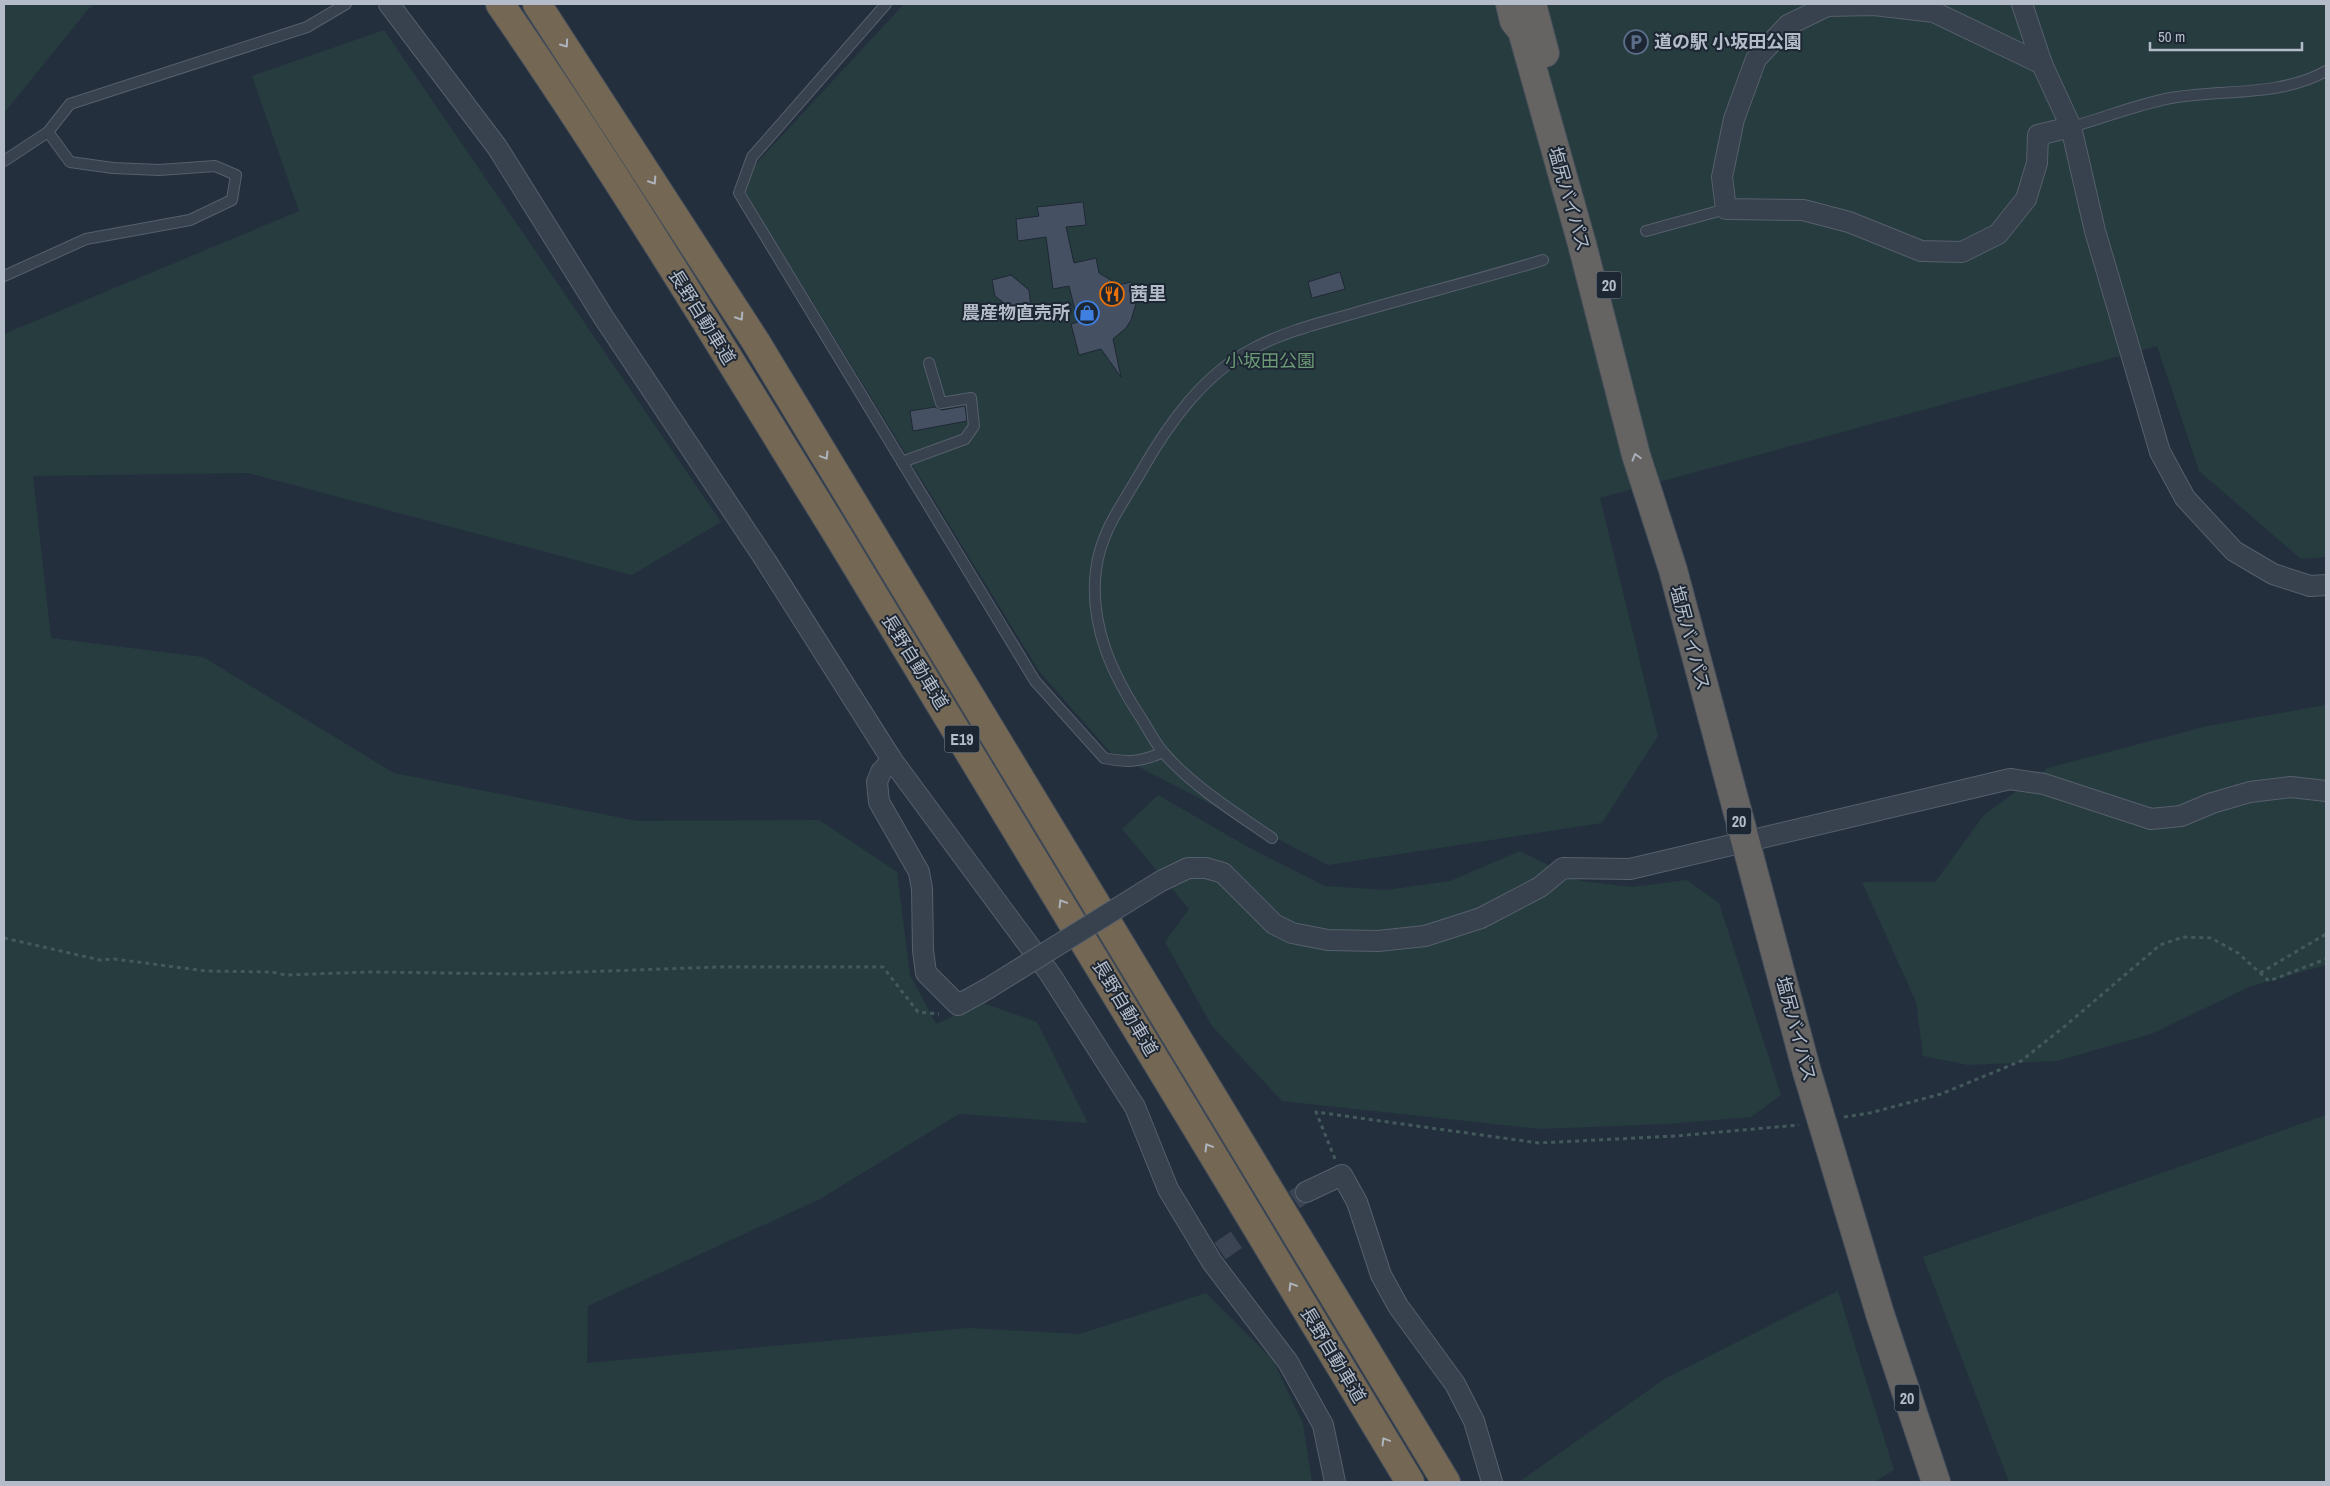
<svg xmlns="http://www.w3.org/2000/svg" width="2330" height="1486" font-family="'Archivo Narrow','Noto Sans JP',sans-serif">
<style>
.green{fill:#263c3f}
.building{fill:#455162;stroke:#1f2835}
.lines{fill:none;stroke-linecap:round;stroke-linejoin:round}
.minor-tunnel{stroke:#3a4453;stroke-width:20;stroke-dasharray:20 10;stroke-linecap:butt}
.service-casing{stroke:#565f6c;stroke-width:12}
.minor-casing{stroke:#565f6c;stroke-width:22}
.trunk-casing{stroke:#434c59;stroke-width:30}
.motorway-casing{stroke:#434c59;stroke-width:30}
.path{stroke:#44595c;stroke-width:3;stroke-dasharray:4 4;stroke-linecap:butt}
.service{stroke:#38414e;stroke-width:10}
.minor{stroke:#38414e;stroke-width:20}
.trunk{stroke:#656462;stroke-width:28}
.motorway{stroke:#746855;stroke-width:28}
.minor-bridge-casing{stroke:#565f6c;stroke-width:22;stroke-linecap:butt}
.trunk-bridge-casing{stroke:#434c59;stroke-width:30;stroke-linecap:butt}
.minor-bridge{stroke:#38414e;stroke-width:20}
.trunk-bridge{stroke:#656462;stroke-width:28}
.oneway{stroke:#aeb4bd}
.oneway2{stroke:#a8afba}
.labels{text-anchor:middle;stroke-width:4;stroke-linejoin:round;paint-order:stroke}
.shield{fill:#1d2633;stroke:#878f9c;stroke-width:1}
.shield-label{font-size:16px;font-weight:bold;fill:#b4bcc9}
.poi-label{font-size:18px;font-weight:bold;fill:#b4bcc9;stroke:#1d2633;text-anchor:start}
.street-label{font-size:18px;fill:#b4bcc9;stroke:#1d2633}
.park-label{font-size:18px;fill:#6b9a76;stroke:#1d2633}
</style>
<rect width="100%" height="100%" fill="#242f3e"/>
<!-- green -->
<g class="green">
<polygon points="4,4 100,4 90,7 4,113"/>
<polygon points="904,4 2326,4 2326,557 2301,559 2199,471 2157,346 1600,498 1658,736 1602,823 1328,865 1110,752 1039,671 739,182"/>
<polygon points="384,30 721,522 632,575 248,473 33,476 51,638 203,657 394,773 637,821 819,820 897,872 910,975 936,1024 983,1003 1037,1022 1088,1123 959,1114 820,1199 588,1306 587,1363 968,1328 1080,1334 1206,1293 1273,1360 1303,1424 1312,1482 4,1482 4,334 299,211 252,76"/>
<polygon points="2326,705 2326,965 2249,987 2151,1034 2057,1061 1968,1065 1923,1056 1916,1002 1862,882 1935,882 1984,815 2048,768 2207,726"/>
<polygon points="1158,795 1248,847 1325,886 1386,890 1450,881 1520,851 1581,881 1632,887 1687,880 1719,903 1781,1095 1751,1117 1666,1124 1540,1129 1282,1101 1212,1026 1165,942 1189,909 1122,829"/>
<polygon points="2326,1115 2326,1482 2009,1482 1923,1257"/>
<polygon points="1838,1291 1894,1470 1874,1482 1519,1482 1664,1379"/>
</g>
<!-- building -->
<g class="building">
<polygon points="1083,202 1086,225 1066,227 1074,263 1096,258 1099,273 1119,285 1131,282 1134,289 1136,304 1131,320 1126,328 1113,339 1121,377 1101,349 1079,355 1071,324 1078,322 1069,286 1053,289 1046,237 1018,241 1016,219 1039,216 1037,207"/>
<polygon points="1340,272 1345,289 1312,298 1308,282"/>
<polygon points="1011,275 1029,290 1031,307 1015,311 995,296 992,280"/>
<polygon points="965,406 967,421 913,431 910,411 935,407 942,410"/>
</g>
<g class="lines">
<!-- minor-tunnel -->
<polyline class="minor-tunnel" points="1220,1251 1306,1192"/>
<!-- service casing -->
<g class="service-casing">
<g id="service">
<path d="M886,4l-134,153 -13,36 296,488 69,77c23,5 38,4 59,-6"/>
<path d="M2071,127c33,-9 67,-23 100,-29 51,-9 109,-1 155,-27"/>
<polyline points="4,161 48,132"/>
<polyline points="1646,231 1726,209"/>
<polyline points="4,276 86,239 190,220 232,200 236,175 215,166 159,170 113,168 70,162 48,132 70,104 307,27 346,4"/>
<polyline points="902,462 965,439 974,426 971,398 941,403 929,363"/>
<path d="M1272,838c-36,-25 -81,-53 -109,-86 -8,-9 -14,-21 -20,-31 -30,-45 -54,-95 -47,-151 5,-40 27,-66 46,-100 27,-47 61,-95 110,-121 29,-16 64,-25 96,-34 64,-19 130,-35 195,-55"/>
</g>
</g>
<!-- minor casing -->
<g class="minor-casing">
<g id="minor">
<polyline points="389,4 497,147 604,318 766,561 892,760 1050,974 1135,1107 1168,1189 1212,1262 1288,1362 1323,1425 1335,1482"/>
<polyline points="2022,4 2042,64 2071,127 2095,231 2160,452 2185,498 2234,551 2273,574 2310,586 2326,585"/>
<polyline points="2042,64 1934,12 1874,5 1827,6 1788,25 1756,59 1734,119 1722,177 1726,209 1803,210 1849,222 1921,251 1962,252 1998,234 2026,199 2037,163 2038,135 2071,127"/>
<polyline points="892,760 881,772 877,782 879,802 919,872 922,889 923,950 926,973 958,1005 987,989"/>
<polyline points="1161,881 1188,868 1206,868 1223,873 1274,924 1292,933 1328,940 1378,941 1425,936 1481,918 1540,887 1563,868 1630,869 2010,779 2044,784 2151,819 2181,816 2212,803 2250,792 2291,787 2326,791"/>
<polyline points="1306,1192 1342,1175 1357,1202 1381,1275 1398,1306 1455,1384 1474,1421 1492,1482"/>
</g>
</g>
<!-- trunk casing -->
<g class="trunk-casing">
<g id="trunk">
<polyline points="1510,4 1514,21 1522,31 1582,244 1636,455 1673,570 1807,1072"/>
<polyline points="1532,4 1545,53"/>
<polyline points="1880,1314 1936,1482"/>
</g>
</g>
<!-- motorway casing -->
<g class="motorway-casing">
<g id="motorway">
<path d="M500,4c119,172 227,352 337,530 193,315 382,632 573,948"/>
<polyline points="537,4 756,342 1446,1482"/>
</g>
</g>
<!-- path -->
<g class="path">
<polyline points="4,938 100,960 114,959 206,971 271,972 286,975 369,972 524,974 718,967 883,967 918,1012 939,1014"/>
<polyline points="2260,973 2326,934"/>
<polyline points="1844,1117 1870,1113 1941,1094 2021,1061 2065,1026 2160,945 2183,937 2211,938 2238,953 2269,981 2326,959"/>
<polyline points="1335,1159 1316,1112 1539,1143 1675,1136 1799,1125"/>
</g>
<!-- service -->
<use href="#service" class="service"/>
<!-- minor -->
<use href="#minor" class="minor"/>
<!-- trunk -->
<use href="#trunk" class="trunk"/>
<!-- motorway -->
<use href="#motorway" class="motorway"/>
<!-- minor-bridge casing -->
<g class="minor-bridge-casing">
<polyline id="minor-bridge" points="987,989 1161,881"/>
</g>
<!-- trunk-bridge casing -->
<g class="trunk-bridge-casing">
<polyline id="trunk-bridge" points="1807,1072 1880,1314"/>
</g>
<!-- minor-bridge -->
<use href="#minor-bridge" class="minor-bridge"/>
<!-- trunk-bridge -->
<use href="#trunk-bridge" class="trunk-bridge"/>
</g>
<!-- one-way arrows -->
<defs><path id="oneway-chevron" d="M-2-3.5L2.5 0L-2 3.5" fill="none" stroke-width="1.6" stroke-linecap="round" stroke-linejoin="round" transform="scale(1.25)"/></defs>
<g class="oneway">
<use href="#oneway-chevron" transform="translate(565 44) rotate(55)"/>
<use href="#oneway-chevron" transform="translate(653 181) rotate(57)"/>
<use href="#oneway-chevron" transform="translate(740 317) rotate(57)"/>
<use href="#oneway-chevron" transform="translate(825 456) rotate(59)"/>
<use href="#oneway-chevron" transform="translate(1062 903) rotate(-121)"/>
<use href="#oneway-chevron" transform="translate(1208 1147) rotate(-121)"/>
<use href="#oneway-chevron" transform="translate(1292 1286) rotate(-121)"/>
<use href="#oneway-chevron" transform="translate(1385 1441) rotate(-121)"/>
</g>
<use class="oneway2" href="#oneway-chevron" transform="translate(1636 457) rotate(-106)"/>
<!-- icons -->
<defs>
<g id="parking-ring" transform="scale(1.25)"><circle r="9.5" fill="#1d2633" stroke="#5c6f8a" stroke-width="1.5"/><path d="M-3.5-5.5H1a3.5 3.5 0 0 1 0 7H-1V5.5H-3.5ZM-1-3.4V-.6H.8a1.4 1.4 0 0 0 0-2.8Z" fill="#5c6f8a"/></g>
<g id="restaurant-ring" transform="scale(1.25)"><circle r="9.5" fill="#1d2633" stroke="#e8710a" stroke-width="1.5"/><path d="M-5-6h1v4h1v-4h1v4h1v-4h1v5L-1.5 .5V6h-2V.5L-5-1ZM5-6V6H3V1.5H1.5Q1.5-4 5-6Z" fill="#e8710a"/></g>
<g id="shop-ring" transform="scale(1.25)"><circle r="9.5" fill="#1d2633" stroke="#3f7fe0" stroke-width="1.5"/><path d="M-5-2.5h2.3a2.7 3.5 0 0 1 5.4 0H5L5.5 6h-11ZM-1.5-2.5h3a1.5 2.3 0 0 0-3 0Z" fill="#3f7fe0"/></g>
</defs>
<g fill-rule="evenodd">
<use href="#parking-ring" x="1636" y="42"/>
<use href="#restaurant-ring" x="1112" y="294"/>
<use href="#shop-ring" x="1087" y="313"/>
</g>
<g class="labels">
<!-- shield labels -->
<g class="shield">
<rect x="1596.5" y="271.5" width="25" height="27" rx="4"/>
<rect x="944.5" y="725.5" width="35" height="27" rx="4"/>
<rect x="1726.5" y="807.5" width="25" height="27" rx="4"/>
<rect x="1894.5" y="1384.5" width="25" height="27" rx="4"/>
</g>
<g class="shield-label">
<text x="1609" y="291">20</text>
<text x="962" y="745">E19</text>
<text x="1739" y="827">20</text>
<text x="1907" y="1404">20</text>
</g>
<!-- poi labels -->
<g class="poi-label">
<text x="1654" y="48">道の駅 小坂田公園</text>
<text x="1130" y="300">茜里</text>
<text x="1070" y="319" text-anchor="end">農産物直売所</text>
</g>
<!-- street labels -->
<g class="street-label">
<text transform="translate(1569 199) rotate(74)" y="6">塩尻バイパス</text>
<text transform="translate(702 317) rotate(58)" y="6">長野自動車道</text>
<text transform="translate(1690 638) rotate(75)" y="6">塩尻バイパス</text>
<text transform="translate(915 662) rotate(58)" y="6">長野自動車道</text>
<text transform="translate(1125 1008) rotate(59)" y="6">長野自動車道</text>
<text transform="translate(1796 1029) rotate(75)" y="6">塩尻バイパス</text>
<text transform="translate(1333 1355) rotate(59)" y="6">長野自動車道</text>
</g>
<!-- park labels -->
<g class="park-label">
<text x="1270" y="367">小坂田公園</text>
</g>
</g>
<!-- border -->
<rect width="2330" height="1486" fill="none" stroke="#b4bcc9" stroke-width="10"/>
<!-- scale -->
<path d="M2150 42v8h152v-8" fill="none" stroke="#b4bcc9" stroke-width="2.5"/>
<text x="2158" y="42" font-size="15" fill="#b4bcc9" stroke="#1d2633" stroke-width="4" paint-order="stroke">50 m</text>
</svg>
